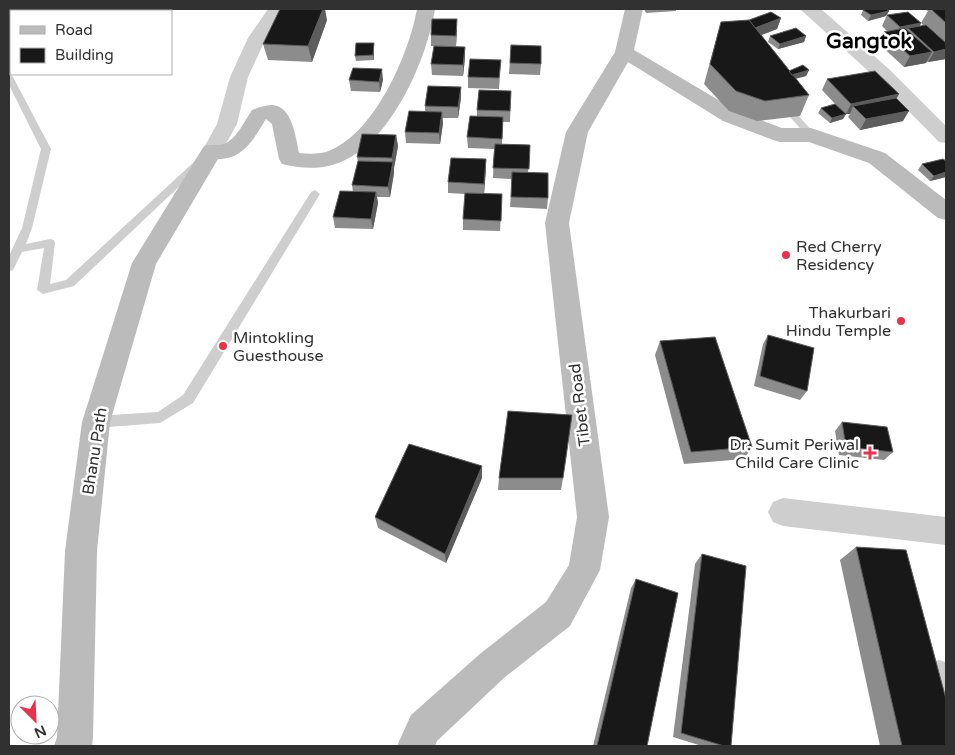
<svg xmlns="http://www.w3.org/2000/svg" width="955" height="755" font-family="'Varela Round',sans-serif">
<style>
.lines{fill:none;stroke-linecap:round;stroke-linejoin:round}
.lane{fill:#cecece;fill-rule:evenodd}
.street{fill:#cecece;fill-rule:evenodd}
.secondary{fill:#bbb;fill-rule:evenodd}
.wall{fill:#8c8c8c}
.shaded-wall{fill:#5d5d5d}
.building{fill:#181818;stroke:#5d5d5d}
.poi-dot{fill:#eb304a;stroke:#fff;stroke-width:2}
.labels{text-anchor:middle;stroke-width:5;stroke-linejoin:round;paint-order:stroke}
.poi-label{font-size:16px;fill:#313131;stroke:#fff;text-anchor:start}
.street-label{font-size:16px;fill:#313131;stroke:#fff}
.far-town-label{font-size:21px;font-weight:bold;fill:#000;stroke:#fff}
</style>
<rect width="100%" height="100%" fill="#fff"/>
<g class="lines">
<!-- lane -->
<g class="lane">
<polygon points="9,74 13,77 51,149 32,228 26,244 50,239 54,240 55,243 50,284 66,280 195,161 199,160 204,163 74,286 43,294 37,290 44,248 22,252 13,270 9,271 9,256 22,228 41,149 9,85"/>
<polygon points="784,102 787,103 814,133 814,137 808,137 781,107 781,103"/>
<polygon points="315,190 320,194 193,403 160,423 96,428 91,426 89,422 91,418 96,416 158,412 183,395 311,192"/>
<polygon points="939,660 945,662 946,666 946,697 940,695 931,668 933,662"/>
</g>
<!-- street -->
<g class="street">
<polygon points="268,9 284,9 266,38 248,77 237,124 219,156 212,158 205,156 202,151 217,124 230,77 248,38"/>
<polygon points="800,9 821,9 890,70 946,126 946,143 939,142 876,78"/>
<polygon points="783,498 946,517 946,545 783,526 773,522 768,512 773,502"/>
</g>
<!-- secondary -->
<g class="secondary">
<path d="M417,9h18c-8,50 -43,131 -92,152 -19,9 -41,8 -61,3l-3,-5 -7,-35 -6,-5c-12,19 -22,40 -48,40l-62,105 -46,158 -13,129 -4,186 -1,9h-38l3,-9 8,-186 17,-129 50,-159 72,-117c7,-2 14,0 20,-2 13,-5 21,-24 28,-34 6,-2 13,-5 19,-5 21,-1 25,33 28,48 9,1 19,1 27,-1 48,-16 83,-98 91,-143z"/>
<polygon points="625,9 643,9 634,50 737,111 782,128 811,128 885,153 946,200 946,220 938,218 869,163 809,142 780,142 773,140 723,121 628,62 588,132 569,223 609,517 600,570 570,626 505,677 437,741 435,746 397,746 411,715 481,653 546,602 569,565 577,517 545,223 566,132 615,52"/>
</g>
</g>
<!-- wall -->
<g class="wall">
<polygon points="644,9 676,9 676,11 646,13"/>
<polygon points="925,9 946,9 946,59 928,62 926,61 926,63 904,67 878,43 884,32 887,31 882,26 887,15 921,23 919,27 924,26 921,23 928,11"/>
<polygon points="863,10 889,11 886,16 868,21 861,15"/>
<polygon points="781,18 777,29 761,35 789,71 809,70 806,76 795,79 809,95 800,116 757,121 729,111 704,84 721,22"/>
<polygon points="457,19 456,46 431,46 431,35"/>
<polygon points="327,20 312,62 268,60 263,44"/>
<polygon points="770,36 806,36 804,42 778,49 768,42"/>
<polygon points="374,43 374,60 356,61 355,56"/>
<polygon points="511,45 541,64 540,75 509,74"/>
<polygon points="465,47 465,58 463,76 432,75 431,64"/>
<polygon points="501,60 499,89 468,88 468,77"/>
<polygon points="827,79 899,94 896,98 903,121 860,130 848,117 850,114 846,114 843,119 830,123 818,113 821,108 839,108 822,90"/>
<polygon points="349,80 383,80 380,92 351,91"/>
<polygon points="511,91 510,122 503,122 502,144 530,145 528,172 548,198 547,209 510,207 512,179 493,178 494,149 468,148 467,137 477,116 477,110"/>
<polygon points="461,98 458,118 442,118 443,123 440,144 406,143 405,132 425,111 425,106"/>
<polygon points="396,135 398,146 394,168 394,173 390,197 377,197 378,203 373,229 335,228 333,217 353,192 352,185 358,162 357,157"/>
<polygon points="486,159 484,194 502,194 500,231 463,230 463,219 465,194 448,193 448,182"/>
<polygon points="946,161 946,177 930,181 918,170 922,164"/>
<polygon points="768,335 807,391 800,400 754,386 763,344"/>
<polygon points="660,341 752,447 744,459 684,464 655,355"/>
<polygon points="842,422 893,452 884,460 839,455 835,431"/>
<polygon points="482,478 446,563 378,528 375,517"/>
<polygon points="499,478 563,478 561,490 498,490"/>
<polygon points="856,547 946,746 880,746 840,560"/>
<polygon points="702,554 731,746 702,746 673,737 695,564"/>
<polygon points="636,579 647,746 593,746 631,588"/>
</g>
<!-- shaded-wall -->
<g class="shaded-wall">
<polygon points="112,9 118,9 120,11 111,11"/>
<polygon points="323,9 325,9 327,20 312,62 308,46"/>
<polygon points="889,11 886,16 868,21 871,15"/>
<polygon points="781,18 777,29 748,40 752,29"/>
<polygon points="457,19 457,30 456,46 456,36"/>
<polygon points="921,23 916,34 908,28 904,36 894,38 900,27"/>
<polygon points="806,36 804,42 778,49 780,44"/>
<polygon points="374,43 374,60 373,55"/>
<polygon points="465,47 465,58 463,76 463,65"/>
<polygon points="946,49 946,59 928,62 934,52"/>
<polygon points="932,52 926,63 904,67 910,56"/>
<polygon points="382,69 383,80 380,92 379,82"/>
<polygon points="809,70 806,76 790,80 792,75"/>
<polygon points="461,87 461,98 458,118 458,107"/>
<polygon points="899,94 893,105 853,106 850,114 846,114 851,104"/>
<polygon points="909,111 903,121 860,130 866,119"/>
<polygon points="442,112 443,123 440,144 439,133"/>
<polygon points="846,114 843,119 830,123 832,118"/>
<polygon points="396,135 398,146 394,168 394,173 390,197 388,187 393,164 392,158"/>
<polygon points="486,159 486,170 484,194 484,184"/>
<polygon points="946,172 946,177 930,181 934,176"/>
<polygon points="376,192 378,203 373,229 371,219"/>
<polygon points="482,466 482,478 446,563 445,554"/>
</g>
<!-- building -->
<g class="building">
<polygon points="63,9 112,9 111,11 47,11 47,10"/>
<polygon points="280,9 323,9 308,46 263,44"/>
<polygon points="867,9 886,9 889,11 871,15 863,10"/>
<polygon points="931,9 946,9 946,23"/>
<polygon points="771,12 781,18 755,28 749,20"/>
<polygon points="908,12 921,23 900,27 887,15"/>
<polygon points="432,19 457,19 456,36 431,35"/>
<polygon points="749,20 809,95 765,101 736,91 710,64 721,22"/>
<polygon points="926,25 946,43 946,49 934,52 908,28"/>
<polygon points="796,28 806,36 780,44 770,36"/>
<polygon points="905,28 932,52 910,56 884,32"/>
<polygon points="356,43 374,43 373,55 355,56"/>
<polygon points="511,45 541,46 541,64 510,63"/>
<polygon points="434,46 465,47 463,65 431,64"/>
<polygon points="470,59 501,60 499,78 468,77"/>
<polygon points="803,65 809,70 792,75 789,71"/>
<polygon points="353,68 382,69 379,82 349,80"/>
<polygon points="875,71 899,94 851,104 827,79"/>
<polygon points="428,86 461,87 458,107 425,106"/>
<polygon points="479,90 511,91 510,111 477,110"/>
<polygon points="896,98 909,111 866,119 853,106"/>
<polygon points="835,104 846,114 832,118 821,108"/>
<polygon points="409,111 442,112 439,133 405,132"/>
<polygon points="470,116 503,117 502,139 467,137"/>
<polygon points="362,134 396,135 392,158 357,157"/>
<polygon points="495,144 530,145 529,169 493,168"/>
<polygon points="451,158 486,159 484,184 448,182"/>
<polygon points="943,159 946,161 946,172 934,176 922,164"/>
<polygon points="358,161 393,162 388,187 352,185"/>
<polygon points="512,172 548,173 548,198 511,197"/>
<polygon points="340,191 376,192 371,219 333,217"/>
<polygon points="465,193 502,194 501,221 463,219"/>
<polygon points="768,335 814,348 807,391 760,376"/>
<polygon points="715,337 752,447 691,452 660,341"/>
<polygon points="508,411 572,415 563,478 499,478"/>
<polygon points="842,422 887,427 893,452 846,447"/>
<polygon points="409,444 482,466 445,554 375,517"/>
<polygon points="856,547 906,550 946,699 946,746 902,746"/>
<polygon points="702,554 746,566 731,746 724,746 681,733"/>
<polygon points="636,579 678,593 647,746 597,746"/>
</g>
<!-- markers -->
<g class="poi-dot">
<circle cx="786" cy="255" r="5"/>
<circle cx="901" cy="321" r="5"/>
<circle cx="223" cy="346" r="5"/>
<path d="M867.5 445.5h5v5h5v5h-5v5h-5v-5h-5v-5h5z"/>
</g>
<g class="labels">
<!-- poi labels -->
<g class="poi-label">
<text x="796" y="252">Red Cherry<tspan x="796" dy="18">Residency</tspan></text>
<text x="891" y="318" text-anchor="end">Thakurbari<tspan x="891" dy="18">Hindu Temple</tspan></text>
<text x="233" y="343">Mintokling<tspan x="233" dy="18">Guesthouse</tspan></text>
<text x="859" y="450" text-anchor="end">Dr. Sumit Periwal<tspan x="859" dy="18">Child Care Clinic</tspan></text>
</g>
<!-- street labels -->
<g class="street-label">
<text transform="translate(579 405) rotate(-97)" y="6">Tibet Road</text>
<text transform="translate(94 451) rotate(-81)" y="6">Bhanu Path</text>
</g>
<!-- far-town labels -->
<g class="far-town-label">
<text x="869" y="48">Gangtok</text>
</g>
</g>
<!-- border -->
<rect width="955" height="755" fill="none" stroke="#313131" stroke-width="20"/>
<!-- legend -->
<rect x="10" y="10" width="162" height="65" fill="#ffffff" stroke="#adadad"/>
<rect x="20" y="26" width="25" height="8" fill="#bbbbbb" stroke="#adadad"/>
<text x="55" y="35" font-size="15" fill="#313131">Road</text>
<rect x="20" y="48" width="25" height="15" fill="#181818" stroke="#adadad"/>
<text x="55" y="60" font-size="15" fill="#313131">Building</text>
<!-- north arrow -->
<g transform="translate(35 720) rotate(156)"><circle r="24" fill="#ffffff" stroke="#adadad"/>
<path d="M0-4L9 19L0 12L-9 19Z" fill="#eb304a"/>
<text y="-8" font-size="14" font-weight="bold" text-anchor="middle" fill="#313131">N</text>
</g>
</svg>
